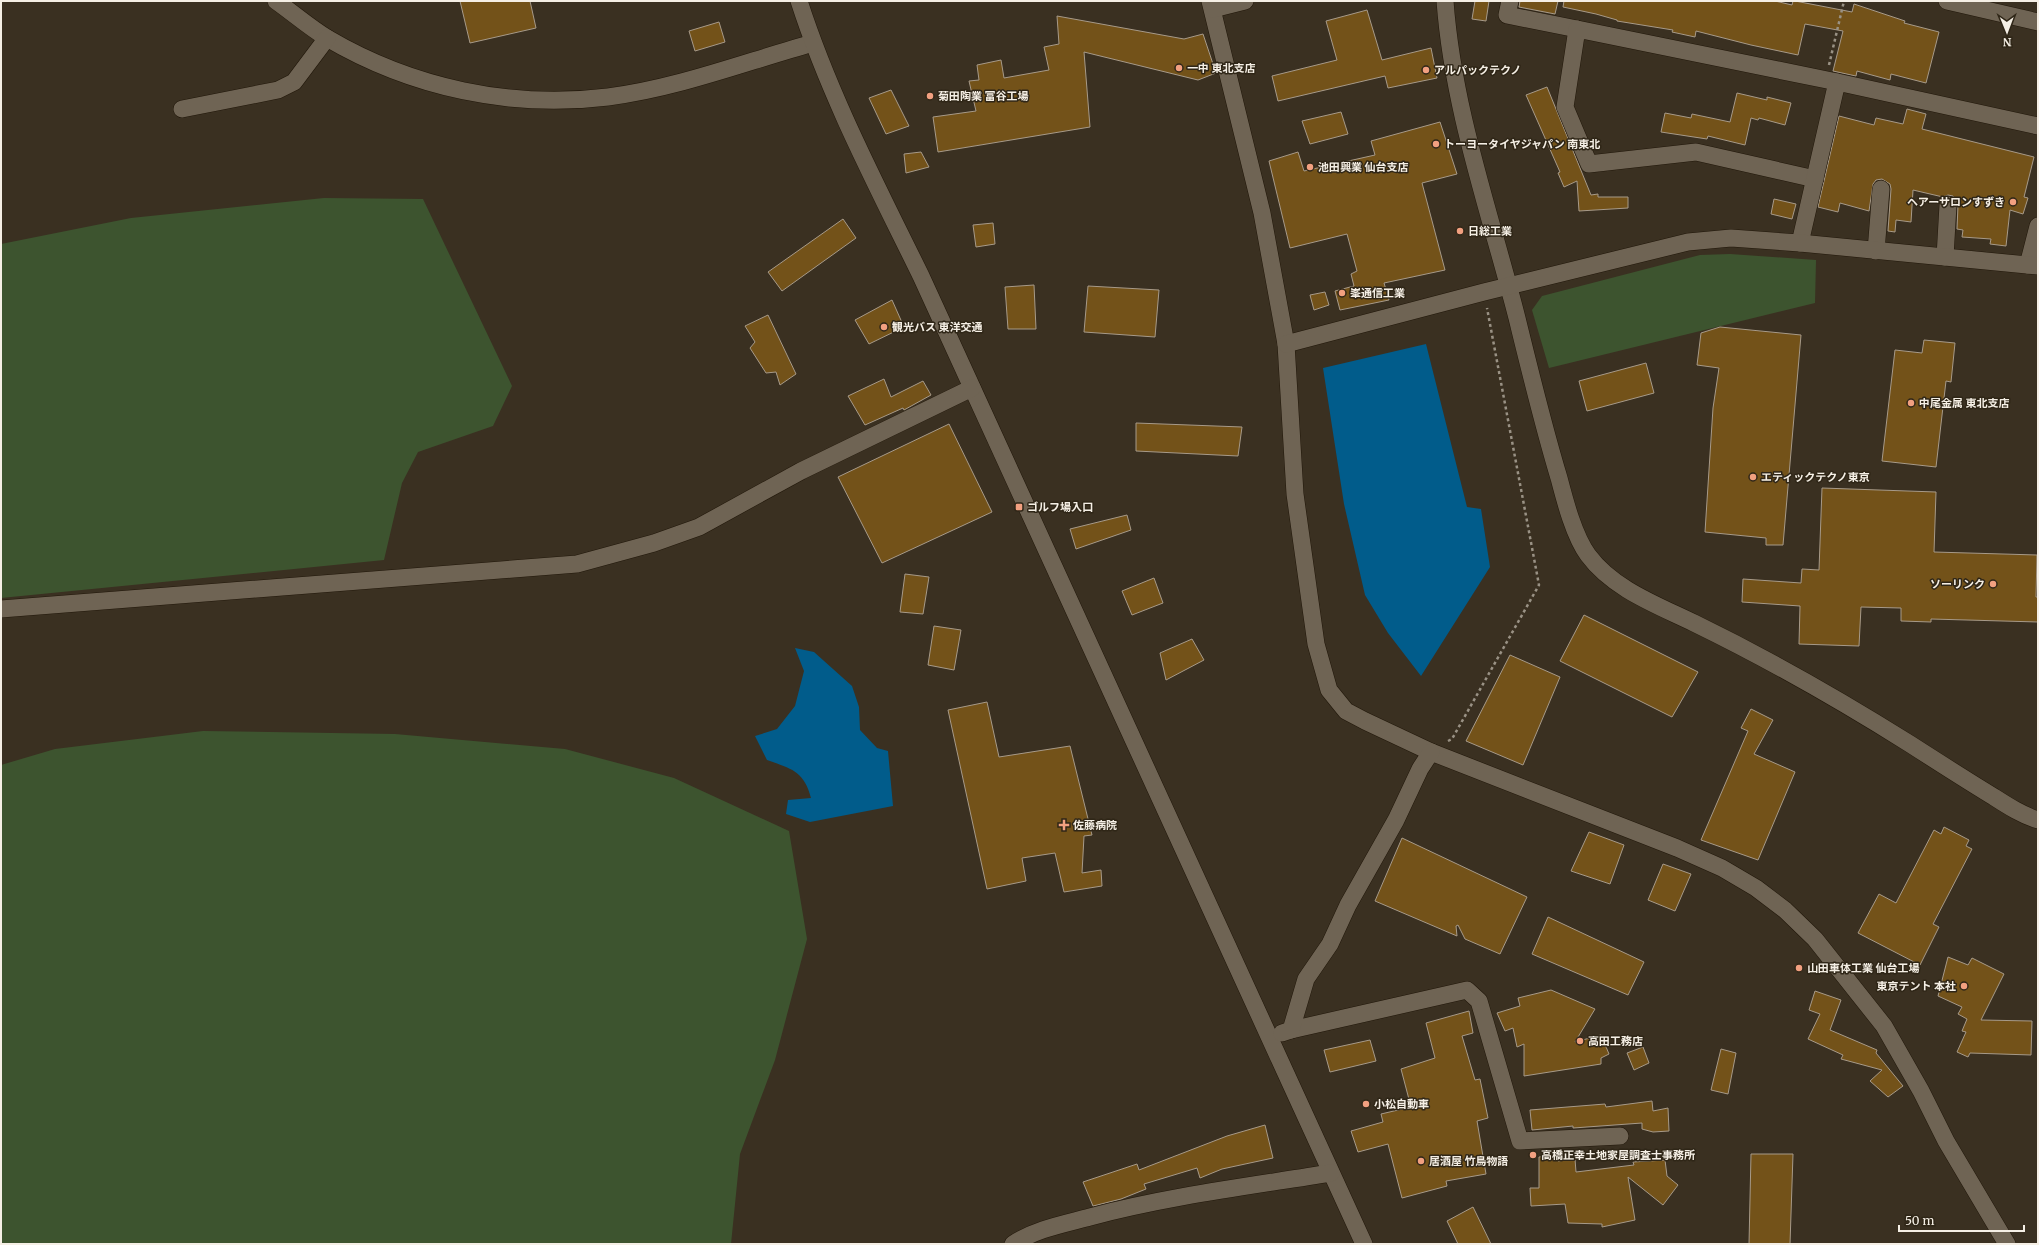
<svg xmlns="http://www.w3.org/2000/svg" width="2039" height="1245" font-family="Merriweather,'Noto Sans JP',serif">
<style>
.green{fill:#3d542f}
.water{fill:#015c8b}
.building{fill:#735219;stroke:#a79a89}
.lines{fill:none;stroke-linecap:round;stroke-linejoin:round}
.minor-casing{stroke:#21170a;stroke-width:18}
.path{stroke:#9a9285;stroke-width:2.5;stroke-dasharray:3 3;stroke-linecap:butt}
.minor{stroke:#6f6454;stroke-width:17}
.poi-dot{fill:#f2a080;stroke:#2f2617;stroke-width:1.5}
.labels{text-anchor:middle;stroke-width:3;stroke-linejoin:round;paint-order:stroke}
.poi-label{font-size:11px;font-weight:bold;fill:#f5efe5;stroke:#2f2617;text-anchor:start}
</style>
<rect width="100%" height="100%" fill="#3a3021"/>
<!-- green -->
<g class="green">
<polygon points="324,198 423,199 512,386 493,426 418,452 402,483 384,560 1,598 1,244 131,218"/>
<polygon points="1730,254 1816,260 1815,303 1549,368 1532,310 1542,296 1700,255"/>
<polygon points="203,731 395,734 565,749 674,778 789,831 807,939 775,1060 740,1154 731,1244 1,1244 1,765 55,749"/>
</g>
<!-- water -->
<g class="water">
<polygon points="1426,344 1467,507 1481,509 1490,567 1421,676 1388,633 1365,595 1344,504 1323,368"/>
<path d="M795,648l19,4 38,34 7,21 1,23 17,18 11,3 5,55 -83,16 -24,-8 2,-14 23,-2c-7,-27 -19,-29 -44,-38l-12,-24 22,-7 18,-23 9,-35z"/>
</g>
<!-- building -->
<g class="building">
<polygon points="460,1 530,1 536,28 470,43"/>
<polygon points="1475,1 1489,1 1486,21 1472,19"/>
<polygon points="1520,1 1558,1 1555,14 1519,7"/>
<polygon points="1564,1 1775,1 1792,5 1793,1 1795,1 1852,12 1854,4 1905,21 1904,23 1939,32 1926,83 1891,74 1890,80 1857,71 1856,76 1833,71 1843,31 1805,24 1798,55 1751,45 1696,31 1695,37 1672,32 1673,30 1617,21 1617,20 1596,14 1563,7"/>
<polygon points="1367,10 1382,60 1431,48 1437,78 1388,88 1385,76 1278,101 1272,76 1337,60 1326,21"/>
<polygon points="1057,16 1184,39 1203,34 1216,73 1198,80 1084,52 1090,127 938,152 933,117 976,111 969,81 979,80 977,65 1001,60 1004,78 1049,70 1044,47 1059,44"/>
<polygon points="719,22 725,42 695,51 689,31"/>
<polygon points="1547,87 1591,195 1598,194 1598,197 1628,197 1628,208 1579,211 1577,181 1564,187 1558,173 1560,172 1526,95"/>
<polygon points="891,90 909,126 886,134 869,98"/>
<polygon points="1737,93 1767,100 1767,97 1791,103 1785,125 1759,118 1758,120 1751,118 1745,145 1708,136 1707,139 1661,132 1665,113 1691,118 1692,114 1730,122"/>
<polygon points="1907,109 1926,114 1922,129 2034,157 2024,197 2028,198 2023,214 2010,210 2006,246 1990,244 1991,239 1962,237 1963,230 1957,229 1958,205 1953,196 1948,195 1943,197 1913,190 1911,222 1896,220 1895,232 1888,231 1891,189 1890,184 1882,179 1876,180 1873,184 1869,211 1840,203 1838,212 1818,207 1839,116 1874,125 1876,118 1903,124"/>
<polygon points="1341,112 1348,134 1310,144 1302,121"/>
<polygon points="1440,122 1457,174 1422,183 1445,270 1384,283 1389,300 1340,310 1335,291 1354,286 1351,274 1357,271 1347,234 1290,248 1269,161 1298,152 1304,171 1375,155 1371,141"/>
<polygon points="921,152 929,167 906,173 904,154"/>
<polygon points="1774,199 1796,204 1792,219 1771,214"/>
<polygon points="843,219 856,238 782,291 768,272"/>
<polygon points="993,223 995,244 976,247 973,225"/>
<polygon points="1034,285 1036,329 1008,329 1005,287"/>
<polygon points="1088,286 1159,290 1155,337 1084,332"/>
<polygon points="1325,292 1329,305 1314,310 1310,295"/>
<polygon points="892,300 904,327 869,344 855,320"/>
<polygon points="768,315 796,374 780,385 776,372 766,373 750,348 755,342 745,326"/>
<polygon points="1720,327 1801,335 1783,545 1766,545 1766,538 1705,532 1713,408 1719,368 1697,365 1701,333"/>
<polygon points="1924,340 1955,343 1951,382 1946,381 1936,467 1882,461 1895,350 1922,353"/>
<polygon points="1646,363 1654,393 1587,411 1579,381"/>
<polygon points="884,379 891,397 923,381 931,395 904,410 903,408 865,425 848,396"/>
<polygon points="1136,423 1242,427 1238,456 1136,451"/>
<polygon points="949,424 992,512 882,563 838,477"/>
<polygon points="1822,488 1936,492 1934,552 2037,555 2036,597 2038,597 2038,622 1931,619 1931,622 1901,621 1901,608 1861,607 1859,646 1799,644 1800,606 1742,602 1743,579 1801,583 1802,569 1819,570"/>
<polygon points="1127,515 1131,530 1076,549 1070,529"/>
<polygon points="905,574 929,577 923,614 900,612"/>
<polygon points="1154,578 1163,603 1132,615 1122,591"/>
<polygon points="1584,615 1698,672 1672,717 1560,661"/>
<polygon points="934,626 961,630 954,670 928,665"/>
<polygon points="1192,639 1204,660 1166,680 1160,653"/>
<polygon points="1510,655 1560,677 1523,765 1466,741"/>
<polygon points="987,702 999,757 1070,746 1092,835 1084,836 1082,873 1101,870 1102,886 1064,892 1055,853 1022,858 1026,881 987,889 948,710"/>
<polygon points="1751,709 1773,720 1754,754 1795,772 1758,860 1701,840 1748,731 1741,728"/>
<polygon points="1944,827 1969,840 1966,846 1972,849 1933,924 1939,927 1920,965 1858,933 1879,894 1896,903 1934,830 1941,834"/>
<polygon points="1589,832 1624,845 1610,884 1571,871"/>
<polygon points="1402,838 1527,897 1500,954 1465,939 1458,925 1456,926 1457,936 1375,901"/>
<polygon points="1663,864 1691,874 1675,911 1648,900"/>
<polygon points="1548,917 1644,962 1628,995 1532,954"/>
<polygon points="1948,957 1968,965 1972,958 2004,974 1981,1020 2032,1021 2031,1055 1970,1053 1968,1057 1957,1052 1966,1032 1962,1031 1967,1019 1958,1014 1962,1007 1938,996"/>
<polygon points="1551,990 1595,1009 1575,1042 1601,1035 1609,1054 1601,1058 1601,1064 1524,1076 1524,1044 1517,1047 1513,1028 1505,1031 1497,1013 1520,1006 1518,998"/>
<polygon points="1815,991 1841,1000 1830,1030 1877,1050 1876,1053 1903,1086 1888,1097 1870,1081 1882,1070 1841,1059 1843,1055 1808,1039 1820,1014 1809,1010"/>
<polygon points="1469,1011 1473,1033 1462,1036 1475,1080 1480,1079 1488,1118 1477,1121 1486,1174 1446,1181 1447,1186 1402,1198 1388,1144 1358,1152 1351,1131 1383,1122 1381,1114 1411,1107 1401,1069 1435,1058 1426,1023"/>
<polygon points="1370,1040 1376,1061 1330,1072 1324,1050"/>
<polygon points="1643,1047 1649,1063 1634,1070 1627,1053"/>
<polygon points="1721,1049 1736,1053 1728,1094 1711,1090"/>
<polygon points="1652,1101 1653,1111 1668,1108 1669,1131 1653,1132 1642,1129 1642,1123 1573,1128 1573,1126 1532,1130 1530,1110 1605,1104 1606,1107"/>
<polygon points="1265,1125 1273,1158 1222,1169 1200,1178 1197,1168 1144,1184 1146,1189 1121,1199 1093,1206 1083,1182 1137,1164 1139,1170 1227,1136"/>
<polygon points="1751,1154 1793,1154 1790,1244 1749,1244"/>
<polygon points="1558,1155 1558,1161 1575,1159 1576,1172 1634,1165 1633,1162 1665,1160 1667,1176 1678,1185 1663,1205 1628,1177 1635,1220 1602,1227 1602,1224 1568,1223 1565,1204 1531,1206 1530,1188 1539,1188 1539,1157"/>
<polygon points="1473,1207 1491,1244 1458,1244 1447,1221"/>
</g>
<g class="lines">
<!-- minor casing -->
<g class="minor-casing">
<g id="minor">
<path d="M276,1c17,12 33,26 51,37 85,50 184,71 281,59 70,-9 137,-35 205,-54"/>
<path d="M799,1c31,96 78,185 122,275l443,968"/>
<polyline points="1210,1 1262,213 1286,344 1295,494 1316,644 1329,690 1346,711 1365,721 1431,752 1677,848 1722,868 1756,888 1785,910 1815,939 1884,1026 1921,1091 1946,1141 2007,1244"/>
<path d="M1445,1c8,109 45,211 72,317 13,53 26,107 42,160 6,23 15,58 29,77 25,34 69,50 106,68 74,36 146,77 216,121 28,18 56,36 84,53 14,9 28,18 44,23"/>
<polyline points="1510,1 1507,15 1577,29"/>
<polyline points="1947,1 2038,22"/>
<polyline points="1213,9 1245,1"/>
<polyline points="182,109 278,90 294,82 327,38"/>
<polyline points="1815,179 1696,152 1589,164 1565,107 1577,29 1837,82"/>
<polyline points="1800,243 1837,82 2038,126"/>
<polyline points="1876,251 1881,189"/>
<polyline points="1945,257 1948,205"/>
<polyline points="2028,265 2038,226"/>
<polyline points="1286,344 1484,292 1688,242 1731,238 1800,243 2038,266"/>
<polyline points="1,609 577,564 654,543 699,527 801,471 972,388"/>
<polyline points="1291,1030 1467,990 1479,1001 1520,1141 1620,1136"/>
<polyline points="1282,1033 1291,1030 1306,979 1330,944 1348,905 1396,820 1420,769 1431,752"/>
<path d="M1013,1244c23,-15 51,-20 77,-27 79,-21 161,-31 241,-44"/>
</g>
</g>
<!-- path -->
<g class="path">
<polyline points="1829,65 1844,1"/>
<polyline points="1448,741 1452,739 1539,585 1487,308"/>
</g>
<!-- minor -->
<use href="#minor" class="minor"/>
</g>
<!-- markers -->
<g class="poi-dot">
<circle cx="1179" cy="68" r="4"/>
<circle cx="1426" cy="70" r="4"/>
<circle cx="930" cy="96" r="4"/>
<circle cx="1436" cy="144" r="4"/>
<circle cx="1310" cy="167" r="4"/>
<circle cx="2013" cy="202" r="4"/>
<circle cx="1460" cy="231" r="4"/>
<circle cx="1342" cy="293" r="4"/>
<circle cx="884" cy="327" r="4"/>
<circle cx="1911" cy="403" r="4"/>
<circle cx="1753" cy="477" r="4"/>
<rect x="1015" y="503" width="8" height="8" rx="2"/>
<circle cx="1993" cy="584" r="4"/>
<path d="M1062 819h4v4h4v4h-4v4h-4v-4h-4v-4h4z"/>
<circle cx="1799" cy="968" r="4"/>
<circle cx="1964" cy="986" r="4"/>
<circle cx="1580" cy="1041" r="4"/>
<circle cx="1366" cy="1104" r="4"/>
<circle cx="1533" cy="1155" r="4"/>
<circle cx="1421" cy="1161" r="4"/>
</g>
<g class="labels">
<!-- poi labels -->
<g class="poi-label">
<text x="1187" y="72">一中 東北支店</text>
<text x="1434" y="74">アルパックテクノ</text>
<text x="938" y="100">菊田陶業 富谷工場</text>
<text x="1444" y="148">トーヨータイヤジャパン 南東北</text>
<text x="1318" y="171">池田興業 仙台支店</text>
<text x="2005" y="206" text-anchor="end">ヘアーサロンすずき</text>
<text x="1468" y="235">日総工業</text>
<text x="1350" y="297">峯通信工業</text>
<text x="892" y="331">観光バス 東洋交通</text>
<text x="1919" y="407">中尾金属 東北支店</text>
<text x="1761" y="481">エティックテクノ東京</text>
<text x="1027" y="511">ゴルフ場入口</text>
<text x="1985" y="588" text-anchor="end">ソーリンク</text>
<text x="1073" y="829">佐藤病院</text>
<text x="1807" y="972">山田車体工業 仙台工場</text>
<text x="1956" y="990" text-anchor="end">東京テント 本社</text>
<text x="1588" y="1045">高田工務店</text>
<text x="1374" y="1108">小松自動車</text>
<text x="1541" y="1159">高橋正幸土地家屋調査士事務所</text>
<text x="1429" y="1165">居酒屋 竹鳥物語</text>
</g>
</g>
<!-- border -->
<rect width="2039" height="1245" fill="none" stroke="#f5efe5" stroke-width="4"/>
<!-- north arrow -->
<g transform="translate(2007 32) rotate(179)" stroke="#2f2617" stroke-width="3" paint-order="stroke">
<path d="M0-3L7 15L0 10L-7 15Z" fill="#f5efe5"/>
<text y="-6" font-size="11" font-weight="bold" text-anchor="middle" fill="#f5efe5">N</text>
</g>
<!-- scale -->
<path d="M1899 1225v6h125v-6" fill="none" stroke="#f5efe5" stroke-width="2"/>
<text x="1905" y="1225" font-size="12" fill="#f5efe5" stroke="#2f2617" stroke-width="3" paint-order="stroke">50 m</text>
</svg>
